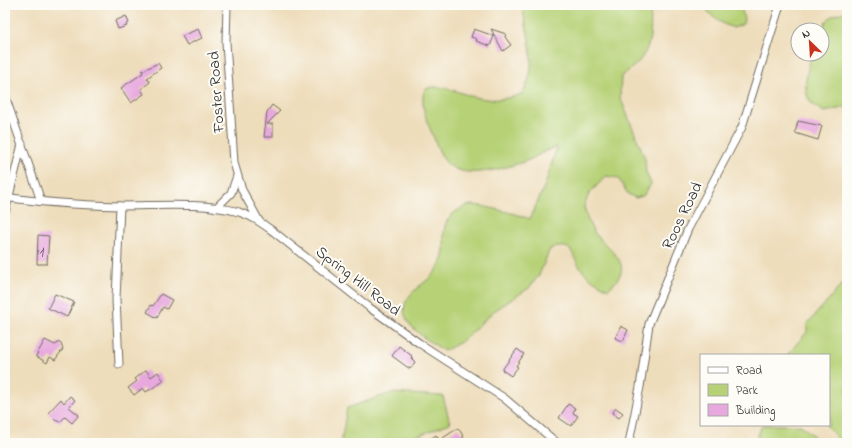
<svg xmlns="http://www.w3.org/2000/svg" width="852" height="448" font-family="'Indie Flower',sans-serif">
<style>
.green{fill:#b6d176;stroke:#707e50}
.building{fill:#e7a8de}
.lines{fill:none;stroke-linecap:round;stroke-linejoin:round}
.minor-casing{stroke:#6f695d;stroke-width:9}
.minor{stroke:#fff;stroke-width:7}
.labels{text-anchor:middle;stroke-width:4;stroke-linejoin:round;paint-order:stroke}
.number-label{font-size:14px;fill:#5a4a58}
.street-label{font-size:16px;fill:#2b2b2b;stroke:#fdfcf7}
</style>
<rect width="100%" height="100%" fill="#fdfcf7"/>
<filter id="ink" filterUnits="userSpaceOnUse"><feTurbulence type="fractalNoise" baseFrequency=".025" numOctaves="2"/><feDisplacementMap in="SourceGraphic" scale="8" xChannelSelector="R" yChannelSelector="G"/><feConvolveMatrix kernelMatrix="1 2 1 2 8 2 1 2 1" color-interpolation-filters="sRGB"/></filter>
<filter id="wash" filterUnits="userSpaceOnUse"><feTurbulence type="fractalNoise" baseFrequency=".012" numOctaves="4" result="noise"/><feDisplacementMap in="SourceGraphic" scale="16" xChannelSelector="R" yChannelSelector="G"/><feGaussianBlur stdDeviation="0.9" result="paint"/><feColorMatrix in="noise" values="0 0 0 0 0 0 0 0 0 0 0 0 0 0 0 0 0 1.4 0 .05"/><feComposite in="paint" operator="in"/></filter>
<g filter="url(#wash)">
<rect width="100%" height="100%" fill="#edb"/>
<!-- green -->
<g class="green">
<path d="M522,5h128c2,34 2,51 -29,71l-1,21 25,61 1,14 5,12 -8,12 -7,2 -8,-4 -10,-16 -12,-2 -17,18 -5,12c2,9 5,19 10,26 15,20 45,32 14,57 -10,-6 -19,-10 -26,-19 -12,-14 -6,-29 -32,-21l-11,26 -10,13 -35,23 -33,31 -17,9c-21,-14 -58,-34 -29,-61 10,-9 19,-13 25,-26 8,-16 1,-28 6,-41 4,-9 15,-16 24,-18 10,-1 50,10 60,14l15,-34 12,-38c-11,2 -20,10 -31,14 -20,7 -59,19 -77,4 -8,-6 -12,-20 -16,-29 -6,-15 -14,-32 -8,-47 17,-7 37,6 54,9 16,3 28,1 43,-4 18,-29 5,-58 0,-89z"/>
<path d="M704,5h37l3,14 -1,5 -9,4c-13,-4 -24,-11 -30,-23z"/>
<path d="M847,12v95l-23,5c-3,-2 -8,-5 -11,-7 -13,-13 -5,-36 -1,-51h10c0,-22 -3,-39 25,-42z"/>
<polygon points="847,279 847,443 841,443 826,425 829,425 829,355 787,355 807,332 807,324"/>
<polygon points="391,393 443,396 450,423 409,439 407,443 341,443 347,408"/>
<polygon points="762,425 801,425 822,443 755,443"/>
</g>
<g id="blocks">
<!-- building -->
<g class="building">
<polygon points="126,16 129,23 126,24 127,26 118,29 115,21"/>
<polygon points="198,29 202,38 187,45 182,36"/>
<polygon points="474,29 494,36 490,46 476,41 477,39 471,37"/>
<polygon points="491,29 506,34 505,37 511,45 503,51"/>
<polygon points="158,63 161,68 147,78 150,82 141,89 144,94 131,103 121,88 143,73 142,71"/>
<polygon points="272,105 280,111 267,124 273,124 273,137 264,137 267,112"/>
<polygon points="798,121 822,126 818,140 795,133"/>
<polygon points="38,235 49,236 47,264 37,264"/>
<polygon points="55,294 74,302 67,317 48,308"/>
<polygon points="161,294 172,300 167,309 163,307 157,318 147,312 151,305 153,306"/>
<polygon points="621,326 628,330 623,341 615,338"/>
<polygon points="45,340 55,345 60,342 63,349 55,360 50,357 47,363 36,356"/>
<polygon points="399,346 412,356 411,358 415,362 410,369 392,356"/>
<polygon points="517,349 524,354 516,366 518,367 511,376 502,370"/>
<polygon points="146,370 151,377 158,372 164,381 146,392 143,388 134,395 128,388 137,381 135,379"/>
<polygon points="70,396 75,400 69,407 79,415 72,423 65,417 60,422 55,420 48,413 61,399 64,403"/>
<polygon points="568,404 575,408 573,413 578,416 571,426 559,418"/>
<polygon points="616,408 623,413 619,418 612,413"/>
<polygon points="458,428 464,437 456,443 447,443 443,438"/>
<polygon points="436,435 441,443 424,443"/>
</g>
</g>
</g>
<g filter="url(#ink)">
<use href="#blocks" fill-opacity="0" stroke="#6f695d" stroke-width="1"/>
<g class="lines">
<!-- minor casing -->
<g class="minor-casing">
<g id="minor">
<polyline points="227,5 226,42 234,163 242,190 259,221"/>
<polyline points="5,96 41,201"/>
<path d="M5,197c38,6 77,8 116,9 38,0 81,-4 118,6 13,4 24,12 35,20l96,76 49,35 85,55 53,45"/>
<polyline points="216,208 231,193 237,176"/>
<polyline points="5,212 22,144"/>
<polyline points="119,364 116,299 120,206"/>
<polyline points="629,443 640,387 649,324 688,229 742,127 780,5"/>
</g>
</g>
<!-- minor -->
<use href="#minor" class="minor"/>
</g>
</g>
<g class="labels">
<!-- number labels -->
<g class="number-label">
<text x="42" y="256">1</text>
</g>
<!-- street labels -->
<g class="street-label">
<text transform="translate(215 92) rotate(-94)" y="6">Foster Road</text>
<text transform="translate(681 215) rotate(-64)" y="6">Roos Road</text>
<text transform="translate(359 280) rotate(38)" y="6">Spring Hill Road</text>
</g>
</g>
<!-- margin -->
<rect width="852" height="448" fill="none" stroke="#fdfcf7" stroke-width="20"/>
<!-- legend -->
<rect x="700" y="354" width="130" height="72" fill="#fdfcf7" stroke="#a9a8a5"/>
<rect x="708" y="367" width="20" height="6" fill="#ffffff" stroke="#a9a8a5"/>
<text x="736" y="374" font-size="12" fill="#2b2b2b">Road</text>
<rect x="708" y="384" width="20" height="12" fill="#b6d176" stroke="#a9a8a5"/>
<text x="736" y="394" font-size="12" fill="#2b2b2b">Park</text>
<rect x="708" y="404" width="20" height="12" fill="#e7a8de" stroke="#a9a8a5"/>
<text x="736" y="414" font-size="12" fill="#2b2b2b">Building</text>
<!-- north arrow -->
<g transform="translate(810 42) rotate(335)"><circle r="19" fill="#fdfcf7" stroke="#a9a8a5"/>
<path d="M0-3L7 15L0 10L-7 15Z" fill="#c8321e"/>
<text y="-6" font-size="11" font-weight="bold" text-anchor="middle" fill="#2b2b2b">N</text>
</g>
</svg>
